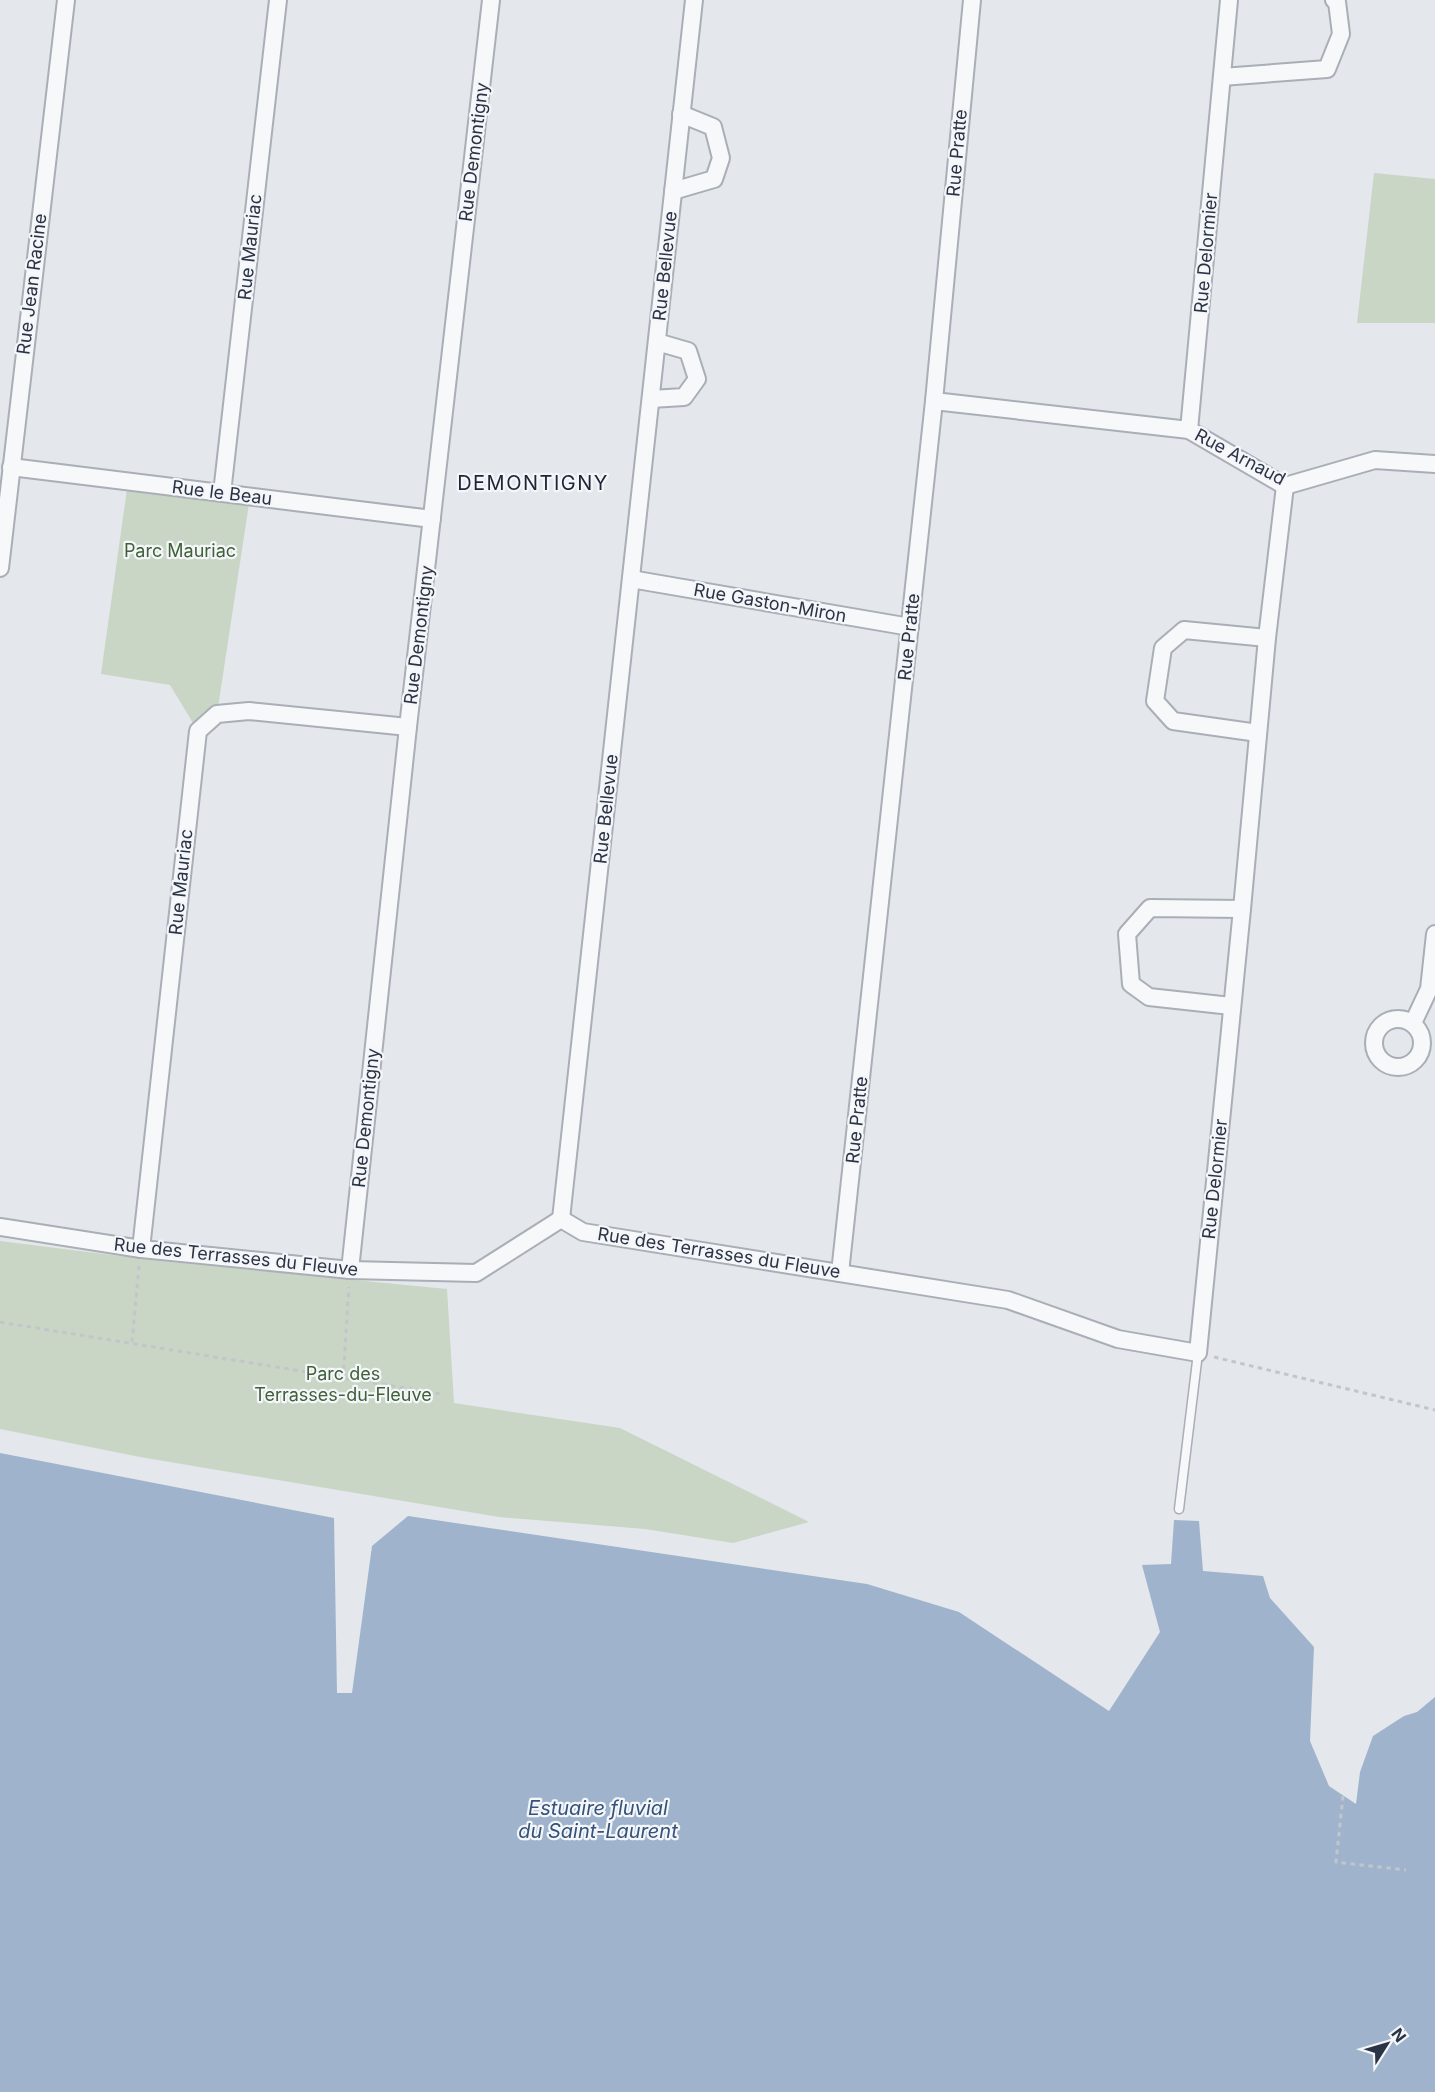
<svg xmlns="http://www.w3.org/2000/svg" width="1435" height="2092" font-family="Inter,sans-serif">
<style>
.green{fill:#c9d6c5}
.water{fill:#9fb4cc}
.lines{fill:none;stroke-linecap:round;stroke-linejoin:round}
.service-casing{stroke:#a9aeb7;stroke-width:11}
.minor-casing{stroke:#a9aeb7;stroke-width:20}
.path{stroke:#c2c5cb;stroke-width:3;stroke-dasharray:4.5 4.5;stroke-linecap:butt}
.service{stroke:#f7f8fa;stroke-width:8}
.minor{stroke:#f7f8fa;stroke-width:16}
.labels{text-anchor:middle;stroke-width:4.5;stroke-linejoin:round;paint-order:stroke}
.street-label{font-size:18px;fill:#2b3445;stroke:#f4f6f9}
.park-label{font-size:18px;fill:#3f6138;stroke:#f4f6f9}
.neighbourhood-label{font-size:20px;letter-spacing:1.5px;fill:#1d2536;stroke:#f4f6f9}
.water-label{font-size:20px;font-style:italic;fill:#34527a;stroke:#f4f6f9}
</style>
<rect width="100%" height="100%" fill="#e4e7ec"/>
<!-- green -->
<g class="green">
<polygon points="1374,173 1435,179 1435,323 1357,323"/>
<polygon points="128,482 250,497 217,714 198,731 170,685 101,674"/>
<polygon points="0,1241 160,1261 447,1289 454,1403 620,1428 809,1522 733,1543 645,1529 499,1517 140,1457 0,1429"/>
</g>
<!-- water -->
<polygon class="water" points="0,1453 334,1518 337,1693 352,1693 372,1546 408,1516 867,1584 959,1612 1109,1711 1160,1632 1142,1565 1171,1564 1174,1520 1199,1521 1203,1571 1263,1576 1270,1598 1314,1647 1310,1741 1329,1786 1356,1804 1360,1772 1373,1736 1404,1716 1417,1712 1435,1697 1435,2092 0,2092"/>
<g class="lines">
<!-- service casing -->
<g class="service-casing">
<polyline id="service" points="1179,1509 1198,1353"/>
</g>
<!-- minor casing -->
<g class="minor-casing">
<g id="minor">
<polyline points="1222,77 1327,69 1341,34 1337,2 1334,0"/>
<polyline points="673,191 714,179 721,158 713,127 681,114"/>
<polyline points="651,399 684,397 697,379 688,351 657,342"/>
<polyline points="934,401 1189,430 1285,486 1375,460 1435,464"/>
<polyline points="1189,430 1229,0"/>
<polyline points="11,467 432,519"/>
<polyline points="222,493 278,0"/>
<polyline points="0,568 66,0"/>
<polyline points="631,579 910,627"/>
<polyline points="1258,733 1173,721 1155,701 1163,648 1184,630 1267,638"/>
<polyline points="1231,1006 1149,997 1131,984 1127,934 1150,908 1242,909"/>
<circle cx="1398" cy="1043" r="24"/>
<polyline points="1413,1023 1429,989 1435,934"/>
<polyline points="561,1219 694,0"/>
<polyline points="0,1227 141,1249 350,1270 476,1273 561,1219 583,1232 1008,1300 1118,1339 1198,1353 1242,909 1267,638 1285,486"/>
<polyline points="141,1249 198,731 217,714 249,711 408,727"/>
<polyline points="350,1270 408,727 491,0"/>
<polyline points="840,1273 934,401 972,0"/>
</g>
</g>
<!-- path -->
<g class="path">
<polyline points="0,1322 442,1394"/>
<polyline points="132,1342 139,1266"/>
<polyline points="1214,1357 1435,1410"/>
<polyline points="343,1378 349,1287"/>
<polyline points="1343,1796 1336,1862 1406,1870"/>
</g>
<!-- service -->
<use href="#service" class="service"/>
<!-- minor -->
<use href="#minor" class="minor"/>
</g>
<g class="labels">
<!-- street labels -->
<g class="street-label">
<text transform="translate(474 152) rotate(-83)" y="6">Rue Demontigny</text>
<text transform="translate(957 153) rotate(-85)" y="6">Rue Pratte</text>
<text transform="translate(250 247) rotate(-84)" y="6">Rue Mauriac</text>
<text transform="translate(1206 253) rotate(-85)" y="6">Rue Delormier</text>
<text transform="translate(665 266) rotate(-84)" y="6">Rue Bellevue</text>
<text transform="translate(32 284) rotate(-83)" y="6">Rue Jean Racine</text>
<text transform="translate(1240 457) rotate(28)" y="6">Rue Arnaud</text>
<text transform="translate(222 493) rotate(7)" y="6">Rue le Beau</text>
<text transform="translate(770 603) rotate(10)" y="6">Rue Gaston-Miron</text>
<text transform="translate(419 635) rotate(-83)" y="6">Rue Demontigny</text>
<text transform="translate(909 637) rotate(-84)" y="6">Rue Pratte</text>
<text transform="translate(606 809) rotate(-84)" y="6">Rue Bellevue</text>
<text transform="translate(181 882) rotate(-84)" y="6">Rue Mauriac</text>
<text transform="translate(366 1118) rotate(-84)" y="6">Rue Demontigny</text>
<text transform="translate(857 1120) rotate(-84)" y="6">Rue Pratte</text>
<text transform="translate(1215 1179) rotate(-84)" y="6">Rue Delormier</text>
<text transform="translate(719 1253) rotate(9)" y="6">Rue des Terrasses du Fleuve</text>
<text transform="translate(236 1257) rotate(6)" y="6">Rue des Terrasses du Fleuve</text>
</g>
<!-- park labels -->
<g class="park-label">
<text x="180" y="557">Parc Mauriac</text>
<text x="343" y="1380">Parc des<tspan x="343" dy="21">Terrasses-du-Fleuve</tspan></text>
</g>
<!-- neighbourhood labels -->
<g class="neighbourhood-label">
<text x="533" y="490">DEMONTIGNY</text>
</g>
<!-- water labels -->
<g class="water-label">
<text x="598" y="1815">Estuaire fluvial<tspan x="598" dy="23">du Saint-Laurent</tspan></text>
</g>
</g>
<!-- north arrow -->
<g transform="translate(1387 2044) rotate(53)" stroke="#f4f6f9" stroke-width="4.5" paint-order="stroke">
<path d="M0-4.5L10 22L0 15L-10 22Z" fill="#2b3445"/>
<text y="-9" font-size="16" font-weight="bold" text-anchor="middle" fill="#2b3445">N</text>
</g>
</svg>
